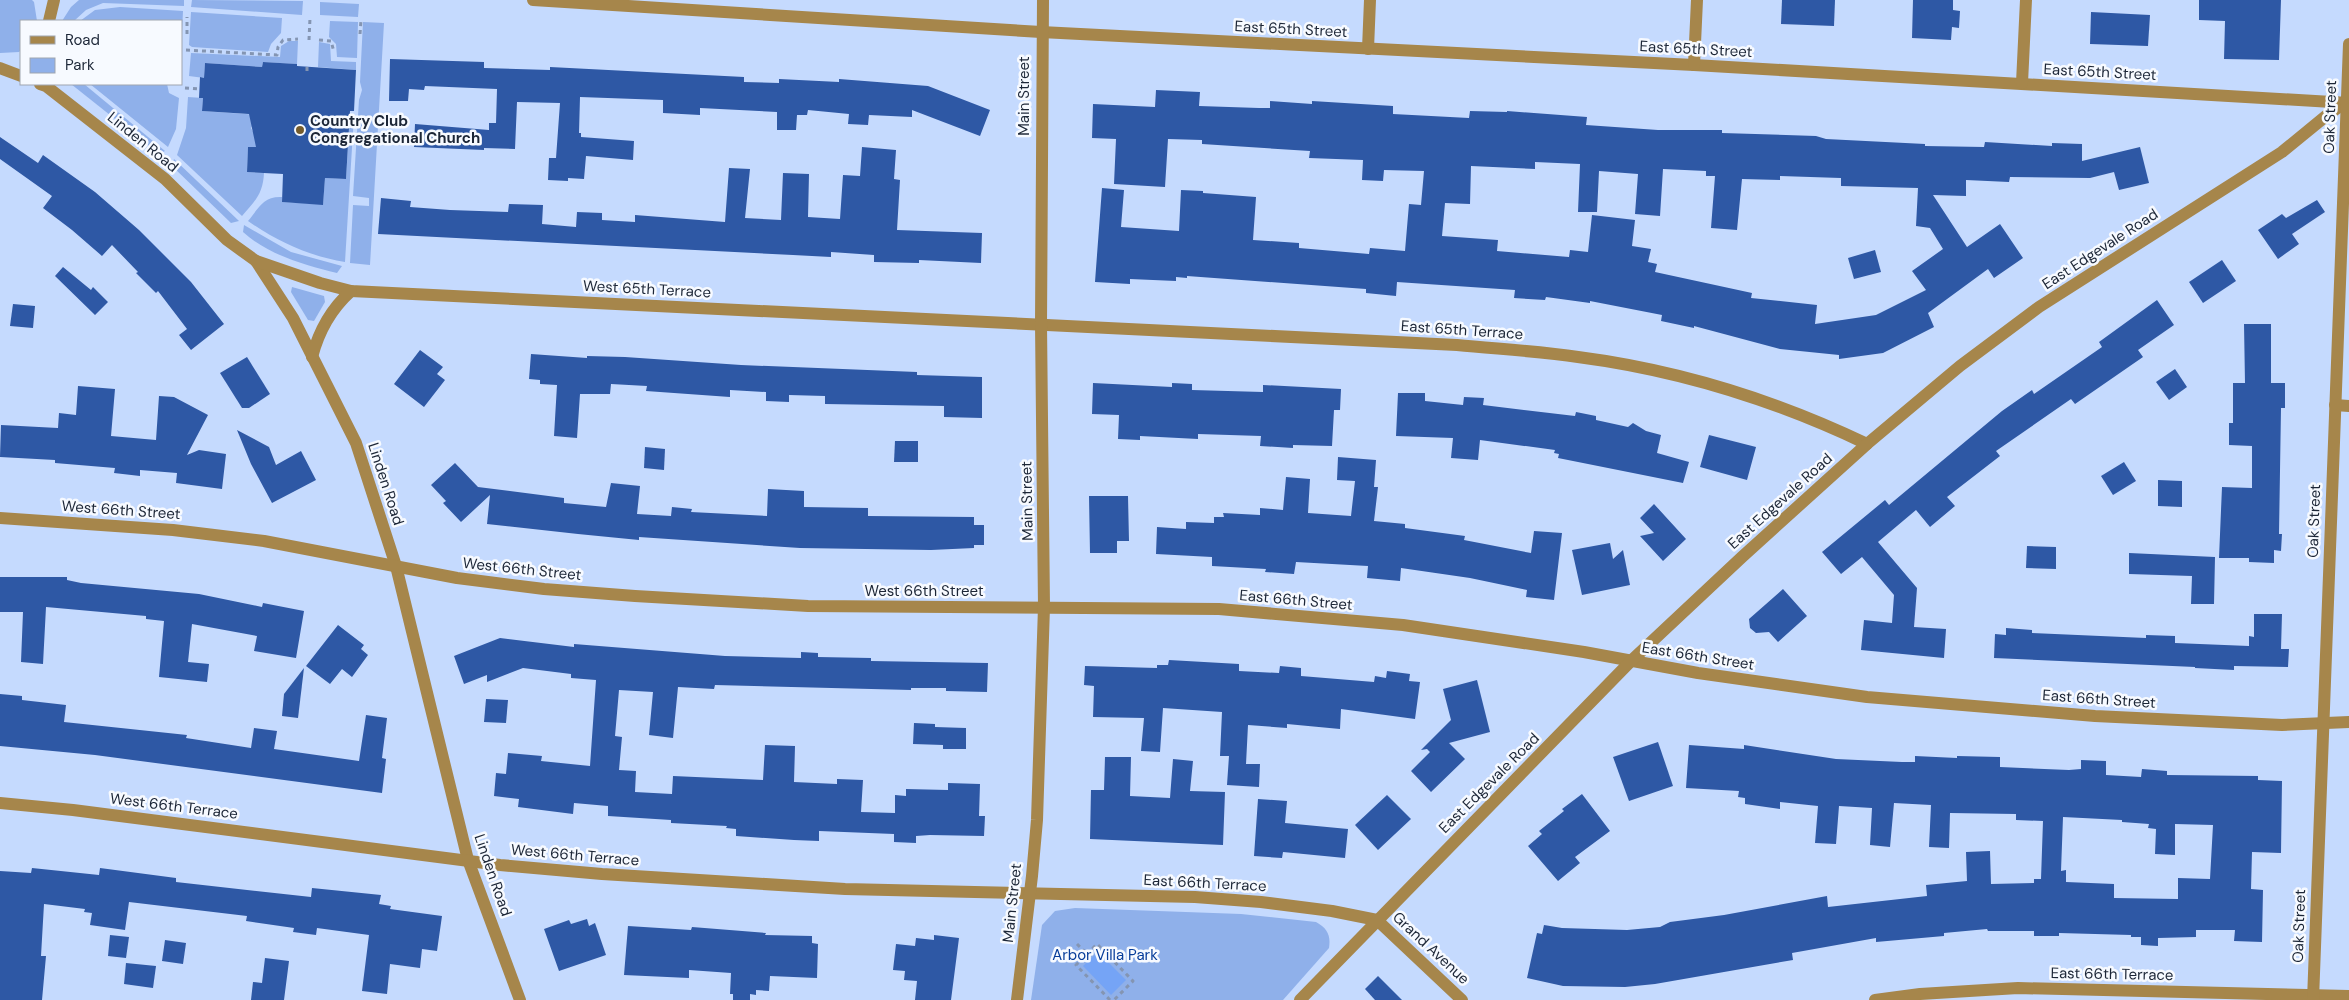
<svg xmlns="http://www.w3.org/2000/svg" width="2349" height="1000" font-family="'DM Sans',sans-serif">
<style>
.green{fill:#8fb0ea}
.water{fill:#75a4f6}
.building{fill:#2e58a5;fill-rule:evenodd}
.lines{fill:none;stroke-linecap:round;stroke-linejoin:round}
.path{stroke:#8495b2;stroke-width:3;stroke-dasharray:4 4;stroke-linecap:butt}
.street{stroke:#a6864b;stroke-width:12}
.poi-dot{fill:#755c2d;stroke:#f7faff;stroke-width:2}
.labels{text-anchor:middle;stroke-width:5;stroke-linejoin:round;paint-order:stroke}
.street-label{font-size:15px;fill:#1c2637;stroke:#f7faff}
.poi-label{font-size:15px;font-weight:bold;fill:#1c2637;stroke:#f7faff;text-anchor:start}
.park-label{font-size:15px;fill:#063c9a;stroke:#f7faff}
</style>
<rect width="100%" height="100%" fill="#c5dafe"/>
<!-- green -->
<g class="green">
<polygon points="0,0 32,0 34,2 37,21 21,21 21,50 19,52 0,53"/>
<polygon points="79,0 184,0 184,6 103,3 86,10 74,21 62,21 71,7"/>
<polygon points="192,0 303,1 302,15 191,7"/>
<polygon points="320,2 359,4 358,17 320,15"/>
<polygon points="120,7 183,11 181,51 181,21 80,21 95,10"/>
<polygon points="191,12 282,18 281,33 271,44 268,52 192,47 189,45"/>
<polygon points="330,21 358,22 357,58 337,57 336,44 329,37"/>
<polygon points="363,22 384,23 370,265 350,263 353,205 369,206 369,198 353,196 359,100 362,90 360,82"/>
<polygon points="289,41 298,41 297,64 263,62 262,67 205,63 204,78 189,76 191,53 280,57 281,46"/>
<polygon points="319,42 330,44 331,61 356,62 356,70 318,67"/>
<polygon points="71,84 84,84 165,151 159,154"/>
<polygon points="90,84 167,84 169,93 179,98 176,129 168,147"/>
<path d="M188,97l15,1 -1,13 56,4 -7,13 5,9v10h-8l-1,25 17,1c-1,21 -9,28 -22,43l-65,-61 9,-27z"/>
<path d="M350,115h4l-9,147c-36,-6 -67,-20 -97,-41 11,-13 15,-25 34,-24v5l41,2 2,-26 21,1z"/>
<polygon points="174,159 239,221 231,223 172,166"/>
<path d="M244,225l47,27 51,14 -5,7c-32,-8 -69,-18 -94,-41z"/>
<polygon points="292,287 324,296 325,302 314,321 308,320 291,292"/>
<path d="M1075,908l166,6 75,8c11,6 15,13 13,26l-46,52h-252l11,-75 13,-14z"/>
</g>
<!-- water -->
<polygon class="water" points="1098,952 1126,980 1111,995 1083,966"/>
<!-- building -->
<g class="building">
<polygon points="1782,0 1835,0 1834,26 1781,24"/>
<polygon points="1913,0 1953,0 1953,10 1960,11 1959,28 1952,27 1951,40 1912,38"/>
<polygon points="2199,0 2281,0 2279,60 2224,59 2225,21 2199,20"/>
<polygon points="2091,12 2150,15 2148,46 2090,44"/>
<polygon points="390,59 484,62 484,68 550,70 550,67 744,77 744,82 779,83 779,79 839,82 839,79 928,86 990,110 980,136 912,110 912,117 869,115 868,125 848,124 849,114 808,110 807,115 797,115 796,130 777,130 777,112 700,108 700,115 663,113 663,100 580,97 579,133 581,133 581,137 634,141 633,160 586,156 584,179 568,178 568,181 548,180 549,158 556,158 560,103 517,102 515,149 484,148 484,150 414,147 415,124 489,130 489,123 496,123 497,89 425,86 424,90 409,89 408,101 389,101"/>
<polygon points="263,62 297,64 297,66 356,70 354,111 350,111 346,179 325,178 323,205 282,202 283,174 247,172 248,147 256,147 249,114 202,111 203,98 199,98 200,77 204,78 205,63 262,67"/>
<path d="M1156,90l44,2 -1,14 60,2h11v-7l42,3v-3l81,5v8l76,4 1,-7 37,1v-1l80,6 -1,8 72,5h64v3l94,3 10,3 99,5v2l59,1 1,-5 67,4v-3l30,1v17l58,-14 9,36 -30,7 -5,-18 -24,6 -80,-1 -1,5 -43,-2v16l-33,-1 34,52 33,-23 23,34 -29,20 -6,-9 -60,44 6,14 -51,26 -44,6v-4l-59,-6 -86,-23v2l-33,-7 1,-6 -72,-14v2l-44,-6 -1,3 -31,-2 1,-8 -118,-8 -1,14 -30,-3v-4l-179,-13v2l-11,-1v4l-46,-2v5l-35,-2 7,-94 22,2 -3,37 58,4 2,-41 22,1v2l53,4 -3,43 46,3v5l70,6 1,-6 35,3 4,-47 12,1 3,-34 -40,-1 -1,11 -21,-1 1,-20 -54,-2 1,-7 -108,-7v-4l-34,-1 -3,48 -51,-3 2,-45 -24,-1 1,-34 62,3zM1535,162l45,2 -2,48h19l2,-41 39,3 -3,40 25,2 3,-47 43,2v5h9l-4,52 26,2 5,-51 38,1v-4l61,2v8l77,2 -2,38 14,2 13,21 -31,22 14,19 -50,25 -61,9 2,-19 -66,-7 1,-5 -97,-21 2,-8 -9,-2 3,-13 -19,-3 3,-26 -43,-5 -4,37 -18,-2 -1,7 -72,-6 1,-11 -56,-4 3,-33 25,1 1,-38 64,3z"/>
<polygon points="0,137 38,163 43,155 95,192 139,230 191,282 224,324 191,350 179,335 187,329 158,291 156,293 136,273 138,272 112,245 102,256 72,230 43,208 52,196 0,159"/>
<polygon points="862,147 896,150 894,179 900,180 897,230 982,233 981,263 919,260 919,263 874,262 874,255 831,252 831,257 793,255 378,234 381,198 411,201 410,207 450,210 508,212 509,204 543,205 542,224 576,227 577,212 602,213 602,220 635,222 635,215 725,222 729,168 750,169 745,218 781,220 783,173 809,174 808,217 840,219 843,175 860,176"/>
<polygon points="2317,200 2325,212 2292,234 2299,244 2278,259 2258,230 2282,214 2286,218"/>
<polygon points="1875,250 1881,272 1854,279 1848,258"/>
<polygon points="2222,260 2236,281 2203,303 2189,282"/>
<polygon points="63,267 91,290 93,287 108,302 95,315 55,276"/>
<polygon points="2157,300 2174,325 2138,350 2143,357 2075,404 2071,399 1996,451 2000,456 1947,497 1955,506 1930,527 1916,510 1878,542 1917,588 1914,627 1946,629 1944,658 1861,650 1864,620 1892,623 1894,595 1862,557 1841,574 1822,552 1885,500 1889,505 2002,411 2032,390 2034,394 2102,347 2099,342"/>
<polygon points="13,304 35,306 33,328 10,326"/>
<polygon points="2244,324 2271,324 2271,383 2285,383 2285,408 2281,408 2279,534 2282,534 2281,551 2274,550 2274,563 2249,562 2249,558 2219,558 2222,487 2252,488 2252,446 2229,445 2229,423 2233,423 2233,383 2245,383"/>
<polygon points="420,350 443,367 437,374 445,380 424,407 394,384"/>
<polygon points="531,354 587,358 587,356 625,357 741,365 917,372 917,375 982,377 982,418 944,417 944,406 825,404 825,396 789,395 789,402 766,401 766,392 730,390 730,397 646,391 647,386 611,384 610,394 580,394 577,438 554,436 557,385 540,384 540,380 529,379"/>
<polygon points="247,357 270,394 249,408 242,408 220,373"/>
<polygon points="2175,369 2187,387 2169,400 2156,382"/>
<polygon points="1093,383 1172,387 1172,383 1192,384 1192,390 1263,392 1263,385 1341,389 1340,410 1334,410 1332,446 1293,445 1293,448 1260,446 1261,436 1198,434 1198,439 1140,436 1140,440 1118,439 1119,415 1092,414"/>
<polygon points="78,386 115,389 111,436 156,440 159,396 174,397 208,415 187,455 199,450 226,454 222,489 176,483 177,473 140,470 140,476 114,473 115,468 55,463 55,460 0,457 1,425 58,428 59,413 76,415"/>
<polygon points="1398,393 1425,393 1425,401 1463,405 1464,397 1484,398 1483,405 1575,416 1576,412 1596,416 1596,420 1628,427 1633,423 1646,431 1661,435 1657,453 1689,462 1683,483 1558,458 1559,454 1554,453 1555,450 1480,440 1478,460 1451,458 1453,438 1396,436"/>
<polygon points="237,430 269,447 276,465 301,451 316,480 272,503 251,464"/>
<polygon points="1709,435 1756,447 1747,480 1700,467"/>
<polygon points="895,441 918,441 918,462 894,462"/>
<polygon points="645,447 665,449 664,470 644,468"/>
<polygon points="1338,457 1376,460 1374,487 1378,487 1374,521 1405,524 1405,528 1465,536 1464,540 1531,553 1534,531 1562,533 1554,600 1526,597 1527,590 1470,578 1401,568 1400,581 1367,578 1368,566 1296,562 1294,574 1265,572 1266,569 1212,566 1212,557 1156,554 1157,527 1186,529 1186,522 1214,523 1214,517 1224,517 1223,513 1260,515 1260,508 1283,510 1286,477 1310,479 1308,513 1351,516 1355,481 1337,480"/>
<polygon points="2124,462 2136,481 2113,495 2101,476"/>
<polygon points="455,463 478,487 564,498 564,503 606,507 611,483 640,486 637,514 671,516 672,507 692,509 691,512 767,516 768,489 804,491 804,507 868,508 868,516 974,517 974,525 984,525 984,545 974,545 974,548 931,550 800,548 639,537 639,540 578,534 487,524 490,495 461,522 443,503 446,501 431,485"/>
<polygon points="2158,480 2182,481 2182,507 2158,506"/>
<polygon points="1089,496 1128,496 1129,541 1117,541 1117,553 1090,553"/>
<polygon points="1654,504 1686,539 1663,561 1640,536 1654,533 1640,518"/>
<polygon points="1610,543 1613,559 1623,550 1630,585 1582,595 1572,550"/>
<polygon points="2027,546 2056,547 2056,569 2026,568"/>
<polygon points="2129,553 2215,557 2214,604 2191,604 2192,576 2129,574"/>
<polygon points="0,577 67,577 67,580 81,583 199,594 262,607 263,603 304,611 296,658 254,651 257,636 192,624 188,662 209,664 207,682 159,677 164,621 146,619 146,616 46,607 43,664 21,662 23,612 0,612"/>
<polygon points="1783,589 1807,616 1778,642 1769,632 1756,633 1750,628 1749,619"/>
<polygon points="2254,614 2282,614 2281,649 2289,649 2288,667 2234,666 2234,670 2195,668 2195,667 1994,658 1995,634 2006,635 2006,628 2032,630 2032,633 2146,638 2146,635 2175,636 2175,643 2249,646 2249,636 2254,637"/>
<polygon points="338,625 364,645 361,649 368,655 352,677 342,669 330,684 306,666"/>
<polygon points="500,638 574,647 574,644 725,656 801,658 801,652 818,653 818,657 871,658 871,661 988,663 987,692 946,691 946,688 911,688 911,690 715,685 714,689 678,687 673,738 649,735 653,692 619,690 615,736 622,737 619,770 636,771 635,792 672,794 673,776 763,780 765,745 795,746 794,782 837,784 837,779 863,780 861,812 895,813 895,795 906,796 906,789 948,790 948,783 980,784 979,816 985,816 984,836 930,835 916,836 916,843 894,842 894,834 819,831 819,841 794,840 736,836 736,829 726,828 727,826 671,823 671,820 608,816 608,806 574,803 573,814 518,807 519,799 494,796 496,773 506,774 508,753 542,756 541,761 590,766 596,680 571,678 571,674 523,668 487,682 487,675 464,684 454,656"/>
<polygon points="1169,660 1239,664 1239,671 1279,673 1280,666 1301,668 1301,676 1374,682 1375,676 1386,678 1387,671 1410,674 1409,681 1420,682 1415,719 1341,709 1340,729 1287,724 1287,728 1248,725 1246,764 1260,764 1259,787 1227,785 1229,756 1220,756 1222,712 1163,708 1160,752 1141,751 1144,718 1093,717 1094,686 1084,685 1085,666 1157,668 1157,665 1168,665"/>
<polygon points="304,668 298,718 282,716 284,694"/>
<polygon points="1477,680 1490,732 1449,743 1465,759 1431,792 1411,771 1430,752 1427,749 1421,750 1451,720 1443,689"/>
<polygon points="0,694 22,696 22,700 66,705 64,722 187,735 186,738 251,748 254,728 277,731 274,749 359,761 366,715 387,718 382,758 386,759 382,793 95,755 0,746"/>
<polygon points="486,699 508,700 506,723 484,722"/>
<polygon points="914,723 935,724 935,727 966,728 966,749 943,749 943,745 913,744"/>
<polygon points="1658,742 1673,786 1629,801 1613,757"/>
<path d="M1689,745l55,4v-4l92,14 66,3h13v-6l42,2v-2l43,1v10l69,3 12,-1v-9l25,1v14l35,2 1,-8 25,2v4l91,1v4l24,1 -1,72 -29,-1 -1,37 12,1 -1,52 -28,-1 1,-11h-39v7l-38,1v8l-17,-1v-8h-10v-2l-72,-2v3h-25v-5h-46l-1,-2 -43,4v3l-68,6v-4l-84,15 1,7 -138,24 -30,3 -62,-1 -36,-8 10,-45 5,1 2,-9 18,3 65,2 33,-3 10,-5 54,-7 103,-19 1,11 99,-11 -1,-11 41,-4 -1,-29 24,-1 1,33 43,-1v-4h7l2,-58 -27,-1v-6l-66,-1 -1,35 -20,-1 2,-42 -37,-2 -4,44 -20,-2 2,-37 -33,-2 -3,38 -21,-1 3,-37 -38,-4v7l-35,-5v-6l-7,-1 1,-6 -53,-3zM2063,817l59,3v2l27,2 -1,4 8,1 -1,25 20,1v-31l38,1 -3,54 -32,-1v21l-64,-1v-14l-48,-2v-12l-5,1z"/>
<polygon points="1105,757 1131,757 1130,796 1170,798 1173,759 1193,761 1190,791 1225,792 1223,845 1090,839 1091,790 1104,790"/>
<polygon points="1582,794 1610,831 1575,857 1580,863 1558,881 1528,846 1542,834 1539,831 1564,811 1562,809"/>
<polygon points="1387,795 1411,819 1378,850 1355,825"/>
<polygon points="1258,799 1287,801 1285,823 1348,829 1345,858 1283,852 1282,858 1254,856"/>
<polygon points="32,868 99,875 100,868 176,878 176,882 311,897 312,888 381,895 379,904 391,906 390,909 442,916 437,951 422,949 420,968 390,964 387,994 362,991 369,935 317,928 316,935 293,932 294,928 246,921 247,916 129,902 125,930 90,925 92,913 84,912 85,909 44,904 41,956 46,956 42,1000 0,1000 0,871 31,873"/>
<polygon points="587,919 589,926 595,923 606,955 559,971 544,929 569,920 571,924"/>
<polygon points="628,926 691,930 692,927 766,933 765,935 812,936 812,943 818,944 817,978 770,976 769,991 756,990 756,995 750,994 750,1000 733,1000 733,994 730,994 731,973 689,970 689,978 624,975"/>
<polygon points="110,935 129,937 126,958 108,956"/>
<polygon points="934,935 959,938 951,1000 915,1000 917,981 904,980 905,971 893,970 896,944 915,946 916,938 934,940"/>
<polygon points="165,940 186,943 183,964 162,961"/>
<polygon points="265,958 289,961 284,1000 251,1000 253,982 262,983"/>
<polygon points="126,963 156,966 153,988 124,984"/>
<polygon points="1378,976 1402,1000 1375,1000 1365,989"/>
</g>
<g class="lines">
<!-- path -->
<g class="path">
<polyline points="187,34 187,17"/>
<polyline points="360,34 361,20"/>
<polyline points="309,40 310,18"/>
<polyline points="319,40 331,41 334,52"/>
<polyline points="186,50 277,55 278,47 283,40 298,39"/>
<polyline points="307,71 307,64"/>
<polyline points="185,88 199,89"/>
<polyline points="1077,944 1087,954"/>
<polyline points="1110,1000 1076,965 1097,944 1133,981 1114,1000"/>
</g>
<!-- street -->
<g class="street">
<polyline points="533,0 1041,32 1694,65 2349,103"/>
<polyline points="49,21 54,0"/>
<polyline points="1368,49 1370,0"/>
<polyline points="1694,65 1697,0"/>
<polyline points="0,68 21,76"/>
<polyline points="2022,83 2026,0"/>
<polyline points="40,84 46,86 165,179 227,240 256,261 293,318 356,443 396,566 468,860 520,1000"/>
<path d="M256,261l64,22 31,8 1106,54c40,4 81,6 121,12 100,13 197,43 289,87"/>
<path d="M312,357c7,-27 19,-48 39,-66"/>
<polyline points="2335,405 2349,406"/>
<polyline points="0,518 173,530 264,541 457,578 544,589 635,596 808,606 1219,609 1403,625 1584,652 1698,673 1867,697 2095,716 2282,725 2349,722"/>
<polyline points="0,803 73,810 500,865 602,874 845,889 1195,897 1261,902 1332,911 1377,920 1462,1000"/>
<polyline points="1017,1000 1032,876 1037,820 1044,607 1041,324 1043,0"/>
<polyline points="1300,1000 1631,661 1742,557 1867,444 1960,366 2039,307 2282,152 2326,116 2346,102"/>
<polyline points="1875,1000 1920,994 2018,988 2349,996"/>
<polyline points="2313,1000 2349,44"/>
</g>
</g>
<!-- markers -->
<circle class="poi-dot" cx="300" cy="130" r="5"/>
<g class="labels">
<!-- street labels -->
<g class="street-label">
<text transform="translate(1291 29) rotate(3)" y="5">East 65th Street</text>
<text transform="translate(1696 49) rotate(3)" y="5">East 65th Street</text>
<text transform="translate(2100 72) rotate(3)" y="5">East 65th Street</text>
<text transform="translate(1024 96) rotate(-90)" y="5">Main Street</text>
<text transform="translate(2330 117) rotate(-88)" y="5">Oak Street</text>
<text transform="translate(143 142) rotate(39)" y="5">Linden Road</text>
<text transform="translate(2100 249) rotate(-33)" y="5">East Edgevale Road</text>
<text transform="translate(647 289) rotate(3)" y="5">West 65th Terrace</text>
<text transform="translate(1462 330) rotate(4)" y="5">East 65th Terrace</text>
<text transform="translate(386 484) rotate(72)" y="5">Linden Road</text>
<text transform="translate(1027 501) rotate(-91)" y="5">Main Street</text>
<text transform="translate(1780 501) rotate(-42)" y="5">East Edgevale Road</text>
<text transform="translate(121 510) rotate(4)" y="5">West 66th Street</text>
<text transform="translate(2314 521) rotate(-88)" y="5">Oak Street</text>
<text transform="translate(522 569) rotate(6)" y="5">West 66th Street</text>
<text x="924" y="596">West 66th Street</text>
<text transform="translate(1296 600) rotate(5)" y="5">East 66th Street</text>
<text transform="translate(1698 656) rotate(9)" y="5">East 66th Street</text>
<text transform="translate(2099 699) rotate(4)" y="5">East 66th Street</text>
<text transform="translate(1489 783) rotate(-45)" y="5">East Edgevale Road</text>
<text transform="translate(174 806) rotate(7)" y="5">West 66th Terrace</text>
<text transform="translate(575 855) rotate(5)" y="5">West 66th Terrace</text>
<text transform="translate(493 875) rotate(71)" y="5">Linden Road</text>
<text transform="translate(1205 883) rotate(3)" y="5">East 66th Terrace</text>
<text transform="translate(1012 903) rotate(-84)" y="5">Main Street</text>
<text transform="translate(2299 926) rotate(-88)" y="5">Oak Street</text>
<text transform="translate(1431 948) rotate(43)" y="5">Grand Avenue</text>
<text transform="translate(2112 974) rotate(1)" y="5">East 66th Terrace</text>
</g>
<!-- poi labels -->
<g class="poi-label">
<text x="310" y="126">Country Club<tspan x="310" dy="17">Congregational Church</tspan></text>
</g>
<!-- park labels -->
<g class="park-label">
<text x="1105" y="960">Arbor Villa Park</text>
</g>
</g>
<!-- legend -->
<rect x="20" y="20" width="162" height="65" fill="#f7faff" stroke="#9fa5af"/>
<rect x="30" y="36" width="25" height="8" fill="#a6864b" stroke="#9fa5af"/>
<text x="65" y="45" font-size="15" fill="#1c2637">Road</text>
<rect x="30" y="58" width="25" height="15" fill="#8fb0ea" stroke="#9fa5af"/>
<text x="65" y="70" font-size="15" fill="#1c2637">Park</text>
</svg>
